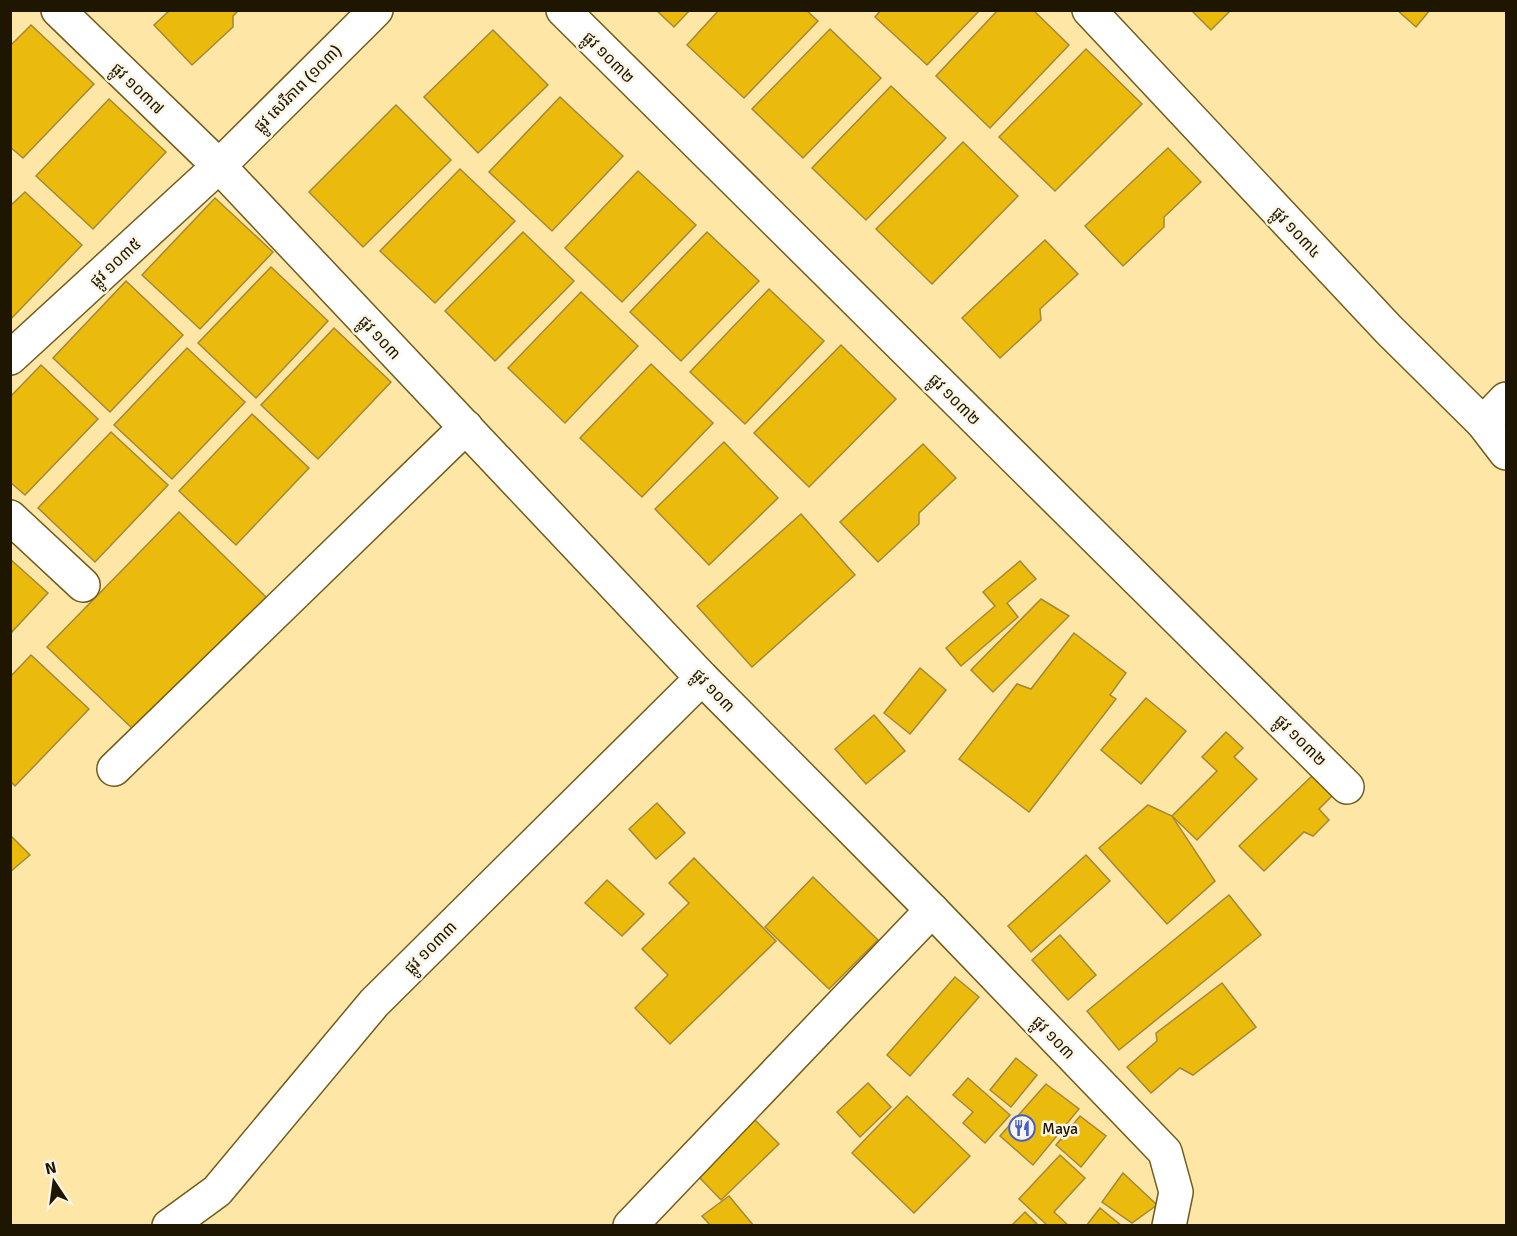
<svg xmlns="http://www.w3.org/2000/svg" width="1517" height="1236" font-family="Signika,'Noto Sans Khmer',sans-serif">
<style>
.building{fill:#eaba0d;stroke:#a58835;stroke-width:1.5}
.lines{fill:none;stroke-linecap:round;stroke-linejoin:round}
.minor-casing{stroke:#725c1c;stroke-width:36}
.minor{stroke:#fff;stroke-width:33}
.labels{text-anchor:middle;stroke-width:5;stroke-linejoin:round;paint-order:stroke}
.street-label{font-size:16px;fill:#1f1600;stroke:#faf5e5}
.poi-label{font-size:16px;fill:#1f1600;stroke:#faf5e5;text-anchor:start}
</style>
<rect width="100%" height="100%" fill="#fee6a6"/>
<!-- building -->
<g class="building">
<polygon points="170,10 239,10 233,16 233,27 192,65 154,25"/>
<polygon points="656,10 690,10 674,27"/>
<polygon points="719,10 806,10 818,21 744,98 687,45"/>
<polygon points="881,10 980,10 927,65 875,17"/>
<polygon points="998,10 1033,10 1069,45 990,128 936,76"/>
<polygon points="1191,10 1231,10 1211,30"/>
<polygon points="1397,10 1430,10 1416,27"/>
<polygon points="31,25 94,84 23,158 10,147 10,46"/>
<polygon points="830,29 881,78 803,158 752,109"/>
<polygon points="493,30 548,85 478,153 424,97"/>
<polygon points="1086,49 1142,104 1055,191 999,137"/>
<polygon points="891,86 946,138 866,220 812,168"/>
<polygon points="560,97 623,156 552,231 489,172"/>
<polygon points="109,99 166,152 93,229 36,176"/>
<polygon points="396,105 451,160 363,247 309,192"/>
<polygon points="963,142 1018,196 932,284 876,229"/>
<polygon points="1168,148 1201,182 1164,217 1164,227 1123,266 1085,226"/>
<polygon points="460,169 515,221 435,303 380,251"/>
<polygon points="638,171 696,225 622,302 565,248"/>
<polygon points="25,192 82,245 10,320 10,206"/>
<polygon points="215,198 273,252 200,329 142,275"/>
<polygon points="523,232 574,281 495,361 445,311"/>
<polygon points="707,232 759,281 681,361 630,312"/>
<polygon points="1045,240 1078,274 1040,309 1041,320 1000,358 962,318"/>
<polygon points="271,267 328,321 256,398 198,343"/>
<polygon points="126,281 183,335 110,412 53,358"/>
<polygon points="769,289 824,341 745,424 690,372"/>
<polygon points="581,292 638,346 565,423 508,368"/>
<polygon points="334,328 391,382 318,459 261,405"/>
<polygon points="841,345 896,399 809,487 754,433"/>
<polygon points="187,348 245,402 172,479 114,425"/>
<polygon points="651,364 713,423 642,497 580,438"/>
<polygon points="41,365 98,419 25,495 10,482 10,397"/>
<polygon points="252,414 309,468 236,545 179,491"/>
<polygon points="111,432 168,485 95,562 38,508"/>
<polygon points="724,442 778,498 709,565 655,509"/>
<polygon points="923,444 956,478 919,513 919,524 878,562 840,522"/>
<polygon points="179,512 267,598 136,732 47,647"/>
<polygon points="801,514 855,575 752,667 697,606"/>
<polygon points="10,559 48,593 10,634"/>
<polygon points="1020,561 1036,579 1007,603 1018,617 961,666 946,648 995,606 983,592"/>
<polygon points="1041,599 1069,616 993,692 971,670"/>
<polygon points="1074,633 1126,673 1110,695 1116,699 1029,812 959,759 1017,684 1031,689"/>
<polygon points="31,655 89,709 15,786 10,781 10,677"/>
<polygon points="920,668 946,690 910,734 884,713"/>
<polygon points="1146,698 1186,731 1141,784 1101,750"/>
<polygon points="874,715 905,751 866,784 835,749"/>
<polygon points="1226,732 1243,748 1234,757 1257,779 1197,840 1172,816 1217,771 1202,757"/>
<polygon points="1314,774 1334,794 1319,809 1329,820 1313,836 1304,832 1264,871 1239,846"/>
<polygon points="657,803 685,833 656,859 629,829"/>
<polygon points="1148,805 1172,816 1215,881 1167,924 1099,848"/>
<polygon points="10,835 30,855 10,872"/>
<polygon points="1086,855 1110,881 1031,952 1008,926"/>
<polygon points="694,858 776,941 670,1044 635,1008 668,975 642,949 689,903 669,883"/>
<polygon points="813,877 878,940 829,989 765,927"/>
<polygon points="607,880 644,914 622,936 585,903"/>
<polygon points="1229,895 1261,935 1119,1050 1087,1011"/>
<polygon points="1060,935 1096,975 1068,1000 1032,960"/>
<polygon points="955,977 979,997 910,1076 887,1055"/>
<polygon points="1222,983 1256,1027 1193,1075 1180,1068 1151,1093 1127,1067 1157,1041 1156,1033"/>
<polygon points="1016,1058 1037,1075 1011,1107 990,1090"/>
<polygon points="968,1078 1010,1115 985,1143 963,1123 973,1112 953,1095"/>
<polygon points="868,1083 891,1107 860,1137 837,1112"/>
<polygon points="1046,1084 1079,1109 1033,1165 1000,1136"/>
<polygon points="907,1096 970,1156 914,1213 852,1153"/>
<polygon points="1080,1116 1106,1136 1081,1167 1056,1145"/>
<polygon points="754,1119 779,1144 721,1200 697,1175"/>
<polygon points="1060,1155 1085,1178 1054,1212 1069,1226 1048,1226 1019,1199"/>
<polygon points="1123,1173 1157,1205 1132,1223 1102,1202"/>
<polygon points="729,1196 754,1226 711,1226 702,1216"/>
<polygon points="1100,1208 1122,1226 1086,1226"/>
<polygon points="1025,1212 1039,1226 1011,1226"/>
</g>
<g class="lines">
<!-- minor casing -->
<g class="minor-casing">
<g id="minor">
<polyline points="58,10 219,166 702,678 932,910 1165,1152 1176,1192 1169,1226"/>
<polyline points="563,10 1347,787"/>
<polyline points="1089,10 1389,330 1483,423 1506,453"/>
<polyline points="10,358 219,166 376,10"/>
<polyline points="1483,423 1506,399"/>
<polyline points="10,517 83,585"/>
<polyline points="114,769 466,427"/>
<polyline points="169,1226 217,1191 374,1003 702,678"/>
<polyline points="630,1226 932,910"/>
</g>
</g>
<!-- minor -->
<use href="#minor" class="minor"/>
</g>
<!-- icons -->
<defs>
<g id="restaurant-ring" transform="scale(1.35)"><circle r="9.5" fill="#faf5e5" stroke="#4560d4" stroke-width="1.5"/><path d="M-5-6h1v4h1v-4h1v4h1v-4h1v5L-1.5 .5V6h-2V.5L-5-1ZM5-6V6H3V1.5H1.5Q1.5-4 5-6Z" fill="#4560d4"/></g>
</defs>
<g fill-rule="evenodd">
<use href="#restaurant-ring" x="1022" y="1128"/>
</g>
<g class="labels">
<!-- street labels -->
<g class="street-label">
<text transform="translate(609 57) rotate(45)" y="6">ផ្លូវ ១០៣២</text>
<text transform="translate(138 88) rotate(44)" y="6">ផ្លូវ ១០៣៧</text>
<text transform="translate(297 88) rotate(-45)" y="6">ផ្លូវ សេរីភាព (១០៣)</text>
<text transform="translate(1297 232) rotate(47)" y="6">ផ្លូវ ១០៣៤</text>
<text transform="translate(115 262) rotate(-43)" y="6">ផ្លូវ ១០៣៥</text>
<text transform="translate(380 337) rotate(47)" y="6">ផ្លូវ ១០៣</text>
<text transform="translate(955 399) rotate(45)" y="6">ផ្លូវ ១០៣២</text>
<text transform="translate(714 690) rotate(46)" y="6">ផ្លូវ ១០៣</text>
<text transform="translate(1301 740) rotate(45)" y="6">ផ្លូវ ១០៣២</text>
<text transform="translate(430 947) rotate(-45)" y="6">ផ្លូវ ១០៣៣</text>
<text transform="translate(1054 1037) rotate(46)" y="6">ផ្លូវ ១០៣</text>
</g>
<!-- poi labels -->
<g class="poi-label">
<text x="1042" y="1134">Maya</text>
</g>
</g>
<!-- border -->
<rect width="1517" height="1236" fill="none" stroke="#1f1600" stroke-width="24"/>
<!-- north arrow -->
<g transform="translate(54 1182) rotate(347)" stroke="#faf5e5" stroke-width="4.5" paint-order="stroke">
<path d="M0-4.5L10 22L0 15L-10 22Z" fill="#1f1600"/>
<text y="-9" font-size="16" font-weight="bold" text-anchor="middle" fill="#1f1600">N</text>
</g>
</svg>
